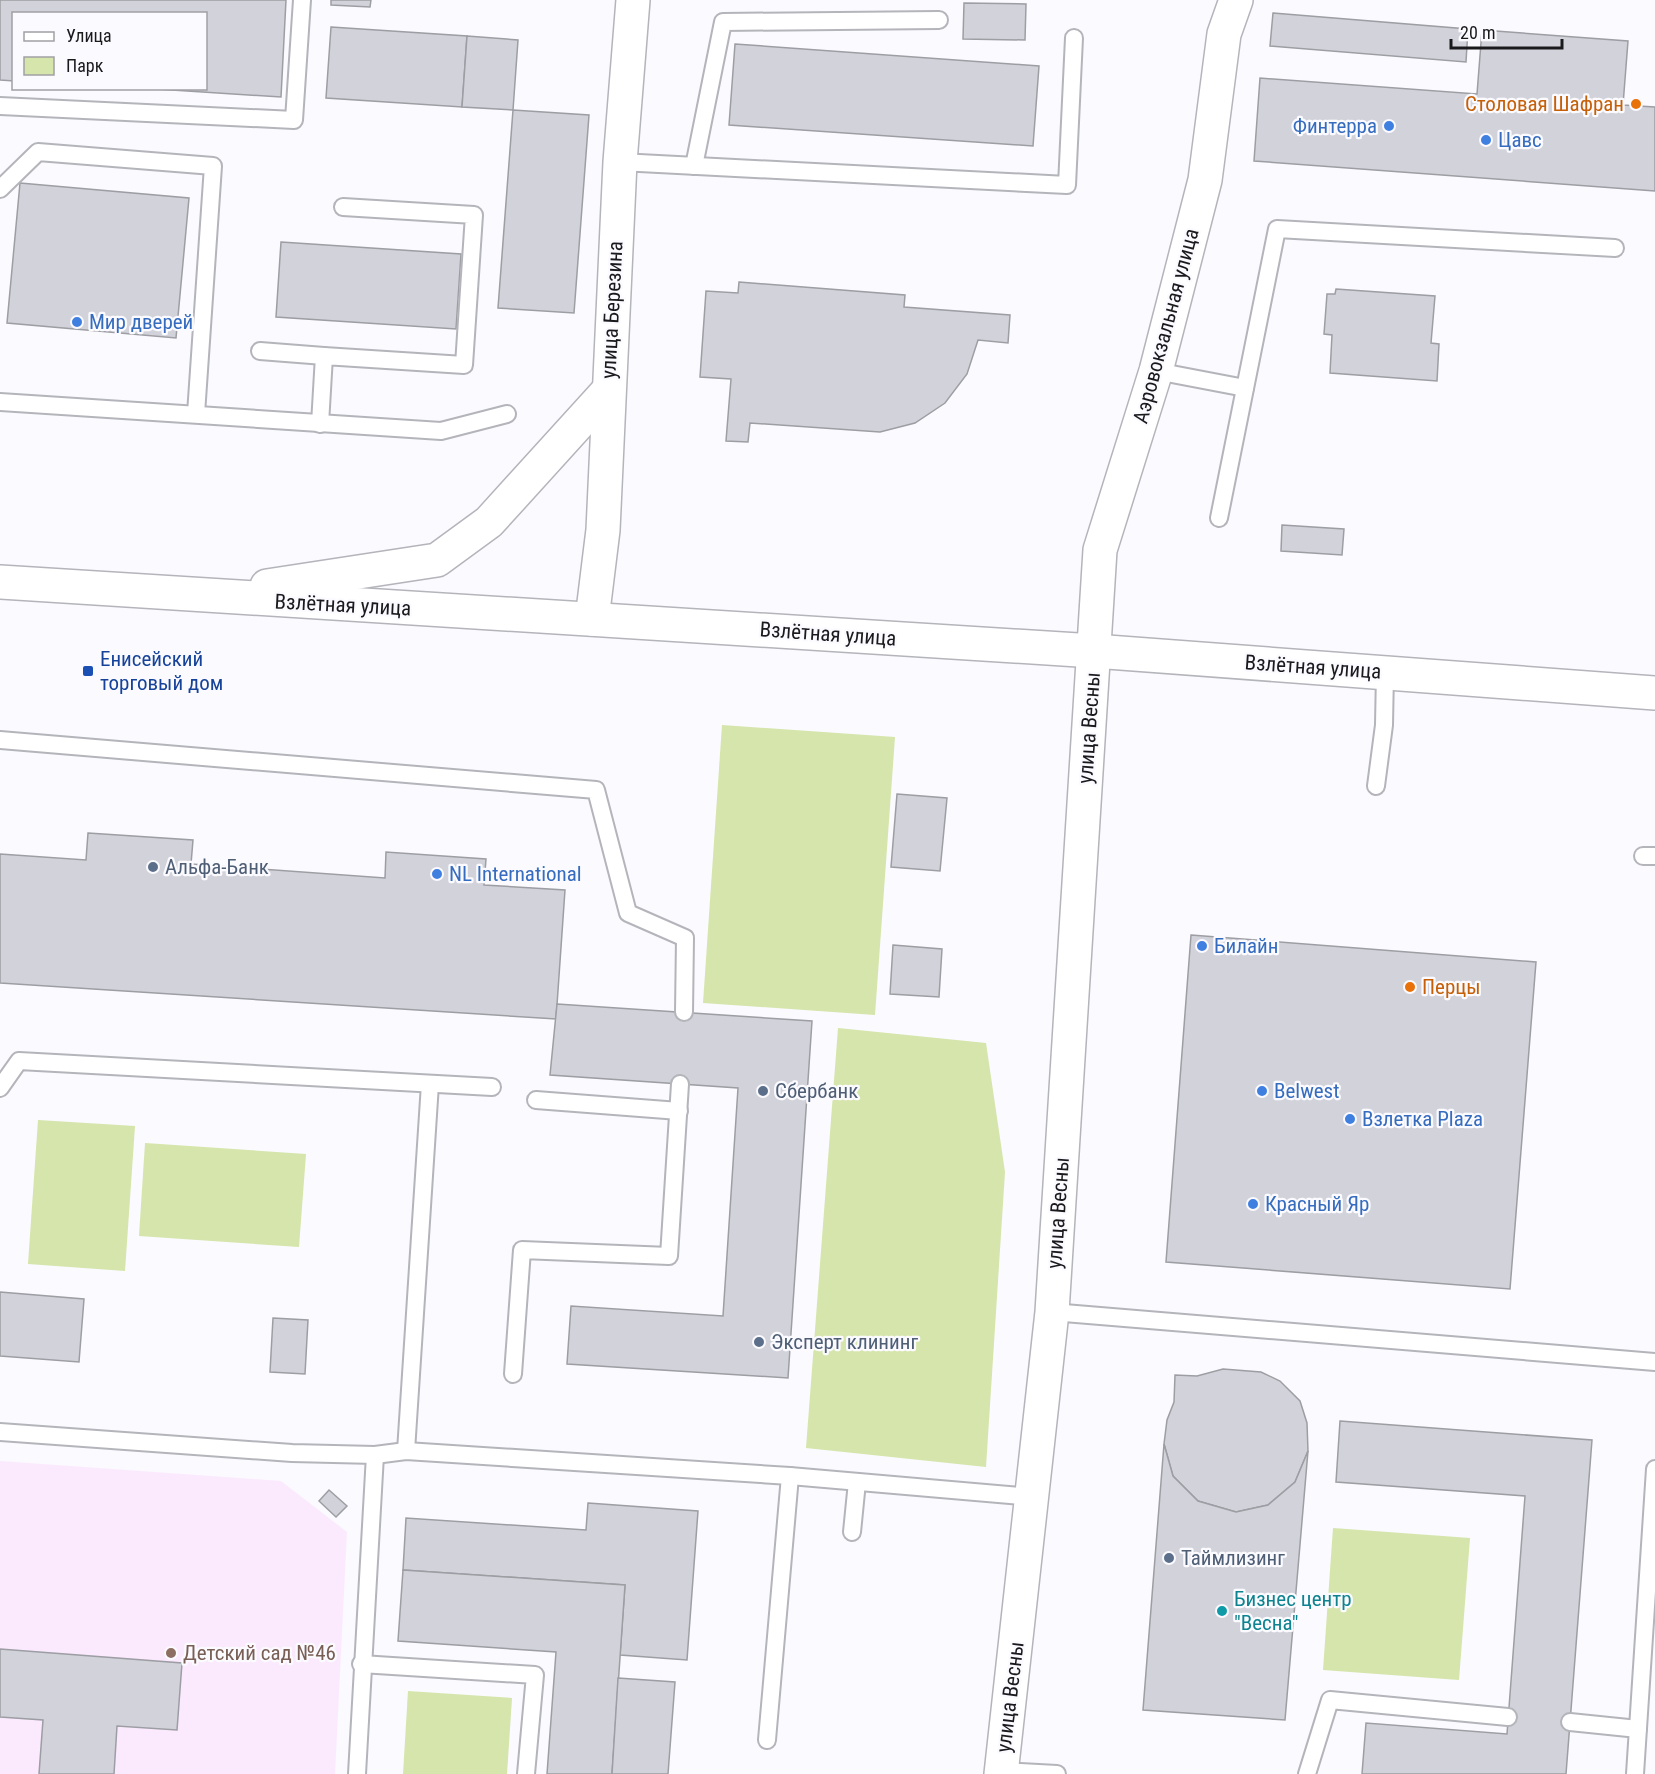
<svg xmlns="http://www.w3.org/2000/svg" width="1655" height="1774" font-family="'Roboto Condensed',sans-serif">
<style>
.education{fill:#fbeafd}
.green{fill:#d5e5ab}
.building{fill:#d2d3da;stroke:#9d9da4;stroke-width:1.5}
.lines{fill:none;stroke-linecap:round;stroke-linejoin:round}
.lane-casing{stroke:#b4b4bb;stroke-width:20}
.secondary-casing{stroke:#b4b4bb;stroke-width:36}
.lane{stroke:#fff;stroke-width:16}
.secondary{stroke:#fff;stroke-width:33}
.food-dot{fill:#e8710a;stroke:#fafaff;stroke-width:2}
.shop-dot{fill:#3f7fe0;stroke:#fafaff;stroke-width:2}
.transit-dot{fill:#1a4fb4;stroke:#fafaff;stroke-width:2}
.service-dot{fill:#5c6f8a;stroke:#fafaff;stroke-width:2}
.culture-dot{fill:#0f9aa8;stroke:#fafaff;stroke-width:2}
.education-dot{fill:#8d6e63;stroke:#fafaff;stroke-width:2}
.labels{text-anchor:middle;stroke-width:4.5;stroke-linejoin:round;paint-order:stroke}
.food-label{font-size:21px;fill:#c56008;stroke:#fafaff;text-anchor:end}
.shop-label{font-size:21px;fill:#366cbe;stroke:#fafaff;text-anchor:start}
.street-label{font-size:21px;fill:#1a1a1d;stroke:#fafaff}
.transit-label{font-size:21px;fill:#164399;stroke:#fafaff;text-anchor:start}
.service-label{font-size:21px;fill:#4e5e75;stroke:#fafaff;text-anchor:start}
.culture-label{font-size:21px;fill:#0d838f;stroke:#fafaff;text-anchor:start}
.education-label{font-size:21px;fill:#785e54;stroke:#fafaff;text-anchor:start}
</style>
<rect width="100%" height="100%" fill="#fafaff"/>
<!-- education -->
<polygon class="education" points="0,1461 281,1481 347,1532 335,1774 0,1774"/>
<!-- green -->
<g class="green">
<polygon points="722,725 895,737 875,1015 703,1003"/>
<polygon points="838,1028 986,1043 1005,1172 986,1467 806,1448"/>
<polygon points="38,1120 135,1126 125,1271 28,1264"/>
<polygon points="145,1143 306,1154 299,1247 139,1236"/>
<polygon points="1333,1528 1470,1538 1459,1680 1323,1670"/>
<polygon points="408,1691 512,1698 507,1774 403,1774"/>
</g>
<!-- building -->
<g class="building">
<polygon points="0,0 286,0 281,97 141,88 206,88 206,14 14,14 14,81 0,80"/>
<polygon points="331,0 371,0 370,7 331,5"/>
<polygon points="964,3 1026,4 1025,40 963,39"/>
<polygon points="1273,13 1468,29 1466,62 1270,46"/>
<polygon points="331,27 467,36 462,107 326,98"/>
<polygon points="1482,30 1628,41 1623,105 1655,107 1655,191 1254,161 1260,78 1477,94"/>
<polygon points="467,36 518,40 513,110 462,107"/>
<polygon points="735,44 1039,66 1033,146 729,125"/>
<polygon points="513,110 589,115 574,313 498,308"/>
<polygon points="20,183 189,198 176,338 7,323"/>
<polygon points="281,242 461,254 456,329 276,317"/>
<polygon points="739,282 905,295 904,307 1010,315 1008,343 978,340 967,374 945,403 915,423 880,432 750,423 748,442 726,441 731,379 700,377 706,291 738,293"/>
<polygon points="1336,289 1435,296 1431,343 1439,344 1437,381 1330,373 1332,335 1324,334 1327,294 1335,294"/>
<polygon points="1282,525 1344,529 1342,555 1281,551"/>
<polygon points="897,794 947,798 940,871 891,867"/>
<polygon points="88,833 193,840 191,864 385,878 386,852 486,859 484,885 565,890 556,1019 0,983 0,854 86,860"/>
<polygon points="1191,935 1536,962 1510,1289 1166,1262"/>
<polygon points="893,945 942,949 939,997 890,994"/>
<polygon points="557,1004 812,1021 788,1378 567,1364 571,1306 723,1316 738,1088 550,1075"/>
<polygon points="0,1292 84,1299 79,1362 0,1356"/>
<polygon points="273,1318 308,1320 305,1374 270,1372"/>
<polygon points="1223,1369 1261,1372 1280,1381 1300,1401 1307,1423 1308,1451 1295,1482 1268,1505 1236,1512 1198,1501 1173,1476 1164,1444 1167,1420 1174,1402 1175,1375 1197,1376"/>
<polygon points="1340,1421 1592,1440 1566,1774 1362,1774 1366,1723 1507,1734 1525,1496 1336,1482"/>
<polygon points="1164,1444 1173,1476 1198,1501 1236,1512 1268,1505 1295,1482 1308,1451 1285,1720 1143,1710"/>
<polygon points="329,1490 347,1506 336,1517 319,1501"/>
<polygon points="588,1503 698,1511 687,1660 620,1655 625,1585 403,1570 406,1518 586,1530"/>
<polygon points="403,1570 625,1585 612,1774 547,1774 556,1652 398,1641"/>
<polygon points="0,1649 182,1663 177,1730 117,1726 114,1774 39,1774 43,1720 0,1717"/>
<polygon points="618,1678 675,1682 668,1774 612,1774"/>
</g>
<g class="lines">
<!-- lane casing -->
<g class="lane-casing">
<g id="lane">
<polyline points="0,106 294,120 302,0"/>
<polyline points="620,162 1067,185 1074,38"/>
<polyline points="694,166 723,22 939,20"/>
<polyline points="0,189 38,152 213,166 196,414"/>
<polyline points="260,351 324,356"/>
<polyline points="1156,371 1245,388"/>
<polyline points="0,402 441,431 507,414"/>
<polyline points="320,424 324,356 464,365 474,215 343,207"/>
<polyline points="1219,518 1277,229 1615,248"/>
<polyline points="0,740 596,790 628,913 685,938 684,1012"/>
<polyline points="1376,786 1384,725 1385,672"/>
<polyline points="1643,856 1655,856"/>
<polyline points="0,1088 19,1061 492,1087"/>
<polyline points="536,1100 679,1111"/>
<polyline points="1052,1312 1655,1362"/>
<polyline points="513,1374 522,1250 669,1256 680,1084"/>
<polyline points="0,1432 292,1453 375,1455 406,1451 790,1476 1033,1497"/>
<polyline points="406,1451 430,1084"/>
<polyline points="852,1532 857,1482"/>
<polyline points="361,1664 535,1675 526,1774"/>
<polyline points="1570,1722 1638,1729"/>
<polyline points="767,1740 790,1476"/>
<polyline points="1002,1771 1057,1774"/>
<polyline points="357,1774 375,1455"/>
<polyline points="1307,1774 1330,1700 1508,1717"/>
<polyline points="1635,1774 1655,1469"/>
</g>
</g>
<!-- secondary casing -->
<g class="secondary-casing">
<g id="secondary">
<polyline points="0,582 1094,651 1655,693"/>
<polyline points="267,586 437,560 489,522 607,392"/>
<polyline points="592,619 603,530 620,162 633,0"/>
<polyline points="1001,1774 1052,1312 1100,550 1156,371 1205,180 1224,34 1236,0"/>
</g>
</g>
<!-- lane -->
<use href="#lane" class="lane"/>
<!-- secondary -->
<use href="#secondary" class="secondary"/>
</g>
<!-- markers -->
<g class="food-dot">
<circle cx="1636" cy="104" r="6"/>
<circle cx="1410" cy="987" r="6"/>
</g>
<g class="shop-dot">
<circle cx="1389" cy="126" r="6"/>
<circle cx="1486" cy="140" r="6"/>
<circle cx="77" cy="322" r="6"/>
<circle cx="437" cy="874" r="6"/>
<circle cx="1202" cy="946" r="6"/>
<circle cx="1262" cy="1091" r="6"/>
<circle cx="1350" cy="1119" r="6"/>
<circle cx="1253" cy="1204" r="6"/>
</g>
<rect class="transit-dot" x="82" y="665" width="12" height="12" rx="3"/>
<g class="service-dot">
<circle cx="153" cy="867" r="6"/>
<circle cx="763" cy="1091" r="6"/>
<circle cx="759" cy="1342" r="6"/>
<circle cx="1169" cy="1558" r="6"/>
</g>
<circle class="culture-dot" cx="1222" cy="1611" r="6"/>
<circle class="education-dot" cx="171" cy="1653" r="6"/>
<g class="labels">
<!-- food labels -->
<g class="food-label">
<text x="1624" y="111">Столовая Шафран</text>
<text x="1422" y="994" text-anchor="start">Перцы</text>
</g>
<!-- shop labels -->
<g class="shop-label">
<text x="1377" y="133" text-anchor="end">Финтерра</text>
<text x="1498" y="147">Цавс</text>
<text x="89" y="329">Мир дверей</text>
<text x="449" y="881">NL International</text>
<text x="1214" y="953">Билайн</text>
<text x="1274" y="1098">Belwest</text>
<text x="1362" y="1126">Взлетка Plaza</text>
<text x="1265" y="1211">Красный Яр</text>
</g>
<!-- street labels -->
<g class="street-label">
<text transform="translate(612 310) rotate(-87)" y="7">улица Березина</text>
<text transform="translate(1166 326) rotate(-75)" y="7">Аэровокзальная улица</text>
<text transform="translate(343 605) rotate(3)" y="7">Взлётная улица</text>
<text transform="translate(828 634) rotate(4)" y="7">Взлётная улица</text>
<text transform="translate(1313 667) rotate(4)" y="7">Взлётная улица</text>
<text transform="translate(1089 728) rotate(-86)" y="7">улица Весны</text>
<text transform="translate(1058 1213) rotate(-86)" y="7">улица Весны</text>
<text transform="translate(1010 1697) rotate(-83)" y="7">улица Весны</text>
</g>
<!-- transit labels -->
<g class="transit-label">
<text x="100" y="666">Енисейский<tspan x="100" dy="24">торговый дом</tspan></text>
</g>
<!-- service labels -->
<g class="service-label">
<text x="165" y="874">Альфа-Банк</text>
<text x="775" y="1098">Сбербанк</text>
<text x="771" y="1349">Эксперт клининг</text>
<text x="1181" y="1565">Таймлизинг</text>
</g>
<!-- culture labels -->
<g class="culture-label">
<text x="1234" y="1606">Бизнес центр<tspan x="1234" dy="24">"Весна"</tspan></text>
</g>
<!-- education labels -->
<g class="education-label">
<text x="183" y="1660">Детский сад №46</text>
</g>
</g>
<!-- legend -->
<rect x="12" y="12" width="195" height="78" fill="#fafaff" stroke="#a0a0a5" stroke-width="1.5"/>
<rect x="24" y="32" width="30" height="9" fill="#ffffff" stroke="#a0a0a5" stroke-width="1.5"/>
<text x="66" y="42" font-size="18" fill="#1a1a1d">Улица</text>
<rect x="24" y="57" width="30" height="18" fill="#d5e5ab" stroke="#a0a0a5" stroke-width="1.5"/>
<text x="66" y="72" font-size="18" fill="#1a1a1d">Парк</text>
<!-- scale -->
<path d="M1451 39v9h111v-9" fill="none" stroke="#1a1a1d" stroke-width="3"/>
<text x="1460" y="39" font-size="18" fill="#1a1a1d" stroke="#fafaff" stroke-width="4.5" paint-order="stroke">20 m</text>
</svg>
